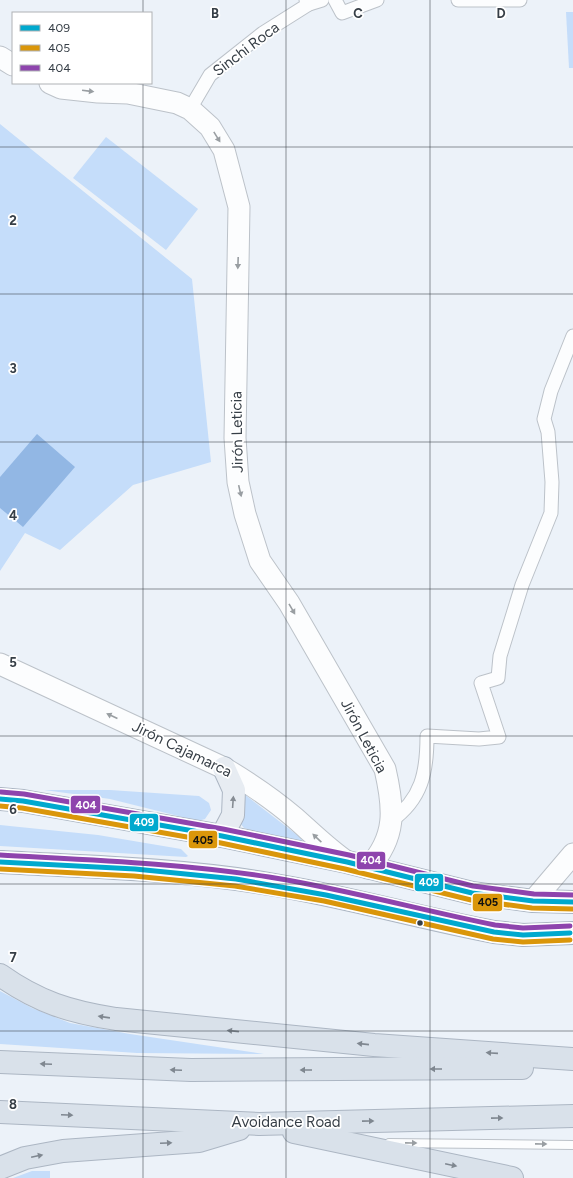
<svg xmlns="http://www.w3.org/2000/svg" width="573" height="1178" font-family="Figtree,sans-serif">
<style>
.green{fill:#c5ddfa}
.water{fill:#92b7e4}
.lines{fill:none;stroke-linecap:round;stroke-linejoin:round}
.service-casing{stroke:#bcc2c9;stroke-width:10}
.pedestrian-casing{stroke:#bcc2c9;stroke-width:15}
.tertiary-casing{stroke:#bcc2c9;stroke-width:23}
.primary-casing{stroke:#acb6c3;stroke-width:24}
.motorway-casing{stroke:#acb6c3;stroke-width:24}
.service{stroke:#fcfdfe;stroke-width:8}
.pedestrian{stroke:#fcfdfe;stroke-width:13}
.tertiary{stroke:#fcfdfe;stroke-width:21}
.primary{stroke:#e7ecf2;stroke-width:22}
.motorway{stroke:#d9e1ea;stroke-width:22}
.bus-1-casing{stroke:#fff;stroke-width:8}
.bus-2-casing{stroke:#fff;stroke-width:8}
.bus-3-casing{stroke:#fff;stroke-width:8}
.bus-1{stroke:#00a9ce;stroke-width:5}
.bus-2{stroke:#da960a;stroke-width:5}
.bus-3{stroke:#8e44ad;stroke-width:5}
.oneway{fill:#999ea2}
.oneway2{fill:#868c93}
.oneway3{fill:#7f8790}
.grid{fill:none;stroke:#363e46;stroke-width:1;stroke-opacity:0.55}
.bus-dot{fill:#363e46;stroke:#fff;stroke-width:1.5}
.labels{text-anchor:middle;stroke-width:3.5;stroke-linejoin:round;paint-order:stroke}
.street-label{font-size:15px;fill:#363e46;stroke:#fff}
.grid-label{font-size:13px;text-anchor:middle;font-weight:bold;fill:#363e46;stroke:#fff;stroke-width:3.5;stroke-linejoin:round;paint-order:stroke}
.line-badge{stroke:#fff;stroke-width:1.5}
.badge-label{font-size:11px;text-anchor:middle;font-weight:bold;fill:#fff}
.pale-badge-label{font-size:11px;text-anchor:middle;font-weight:bold;fill:#111}
</style>
<rect width="100%" height="100%" fill="#ecf2f9"/>
<!-- green -->
<g class="green">
<polygon points="566,12 573,12 573,68 569,68"/>
<polygon points="0,124 192,279 211,462 133,485 60,550 25,533 0,571"/>
<polygon points="106,137 198,209 166,250 73,178"/>
<polygon points="44,790 110,790 199,796 209,803 211,810 205,819 198,821 110,799"/>
<polygon points="244,794 301,838 303,843 300,845 244,828 239,822"/>
<polygon points="0,825 98,835 181,849 188,856 186,857 0,846"/>
<polygon points="0,991 32,1008 70,1023 130,1034 264,1054 137,1053 0,1044"/>
<polygon points="32,1171 50,1171 50,1178 13,1178"/>
</g>
<!-- water -->
<polygon class="water" points="37,434 75,467 23,527 0,508 0,477"/>
<g class="lines">
<!-- service casing -->
<g class="service-casing">
<polyline id="service" points="389,1143 573,1145"/>
</g>
<!-- pedestrian casing -->
<g class="pedestrian-casing">
<g id="pedestrian">
<polyline points="335,0 342,13 377,0"/>
<polyline points="458,0 520,0"/>
<polyline points="309,4 322,0"/>
<polyline points="190,109 210,75 263,33 309,4 306,0"/>
<path d="M391,821c31,-22 36,-49 36,-85l52,3 20,-2 -18,-54 17,-5 2,-22 22,-71 29,-72 1,-31 -4,-50 -4,-13 7,-28 22,-55"/>
</g>
</g>
<!-- tertiary casing -->
<g class="tertiary-casing">
<g id="tertiary">
<polyline points="0,57 13,65"/>
<path d="M50,83l11,5 37,4 30,1 49,10 13,6 20,18 14,23 15,57 -4,231 3,44 7,32 15,47 29,42 96,166c9,39 12,68 -17,99"/>
<path d="M0,664l224,104c25,15 49,31 71,50 17,15 33,31 52,44"/>
<polyline points="533,901 573,854"/>
</g>
</g>
<!-- primary casing -->
<g class="primary-casing">
<g id="primary">
<polyline points="0,799 23,801 222,836 347,862 472,893 533,901 573,902"/>
<polyline points="222,836 233,815 234,790 224,768"/>
<path d="M0,862c90,5 180,7 269,22 76,12 150,34 225,48l29,3 50,-2"/>
</g>
</g>
<!-- motorway casing -->
<g class="motorway-casing">
<g id="motorway">
<polyline points="0,862 1,862"/>
<path d="M0,975c38,27 70,37 116,44l258,26 199,14"/>
<polyline points="0,1062 191,1070 522,1068"/>
<polyline points="0,1112 259,1124 573,1116"/>
<polyline points="294,1132 512,1178"/>
<polyline points="0,1168 25,1158 63,1151 199,1141 239,1129"/>
</g>
</g>
<!-- service -->
<use href="#service" class="service"/>
<!-- pedestrian -->
<use href="#pedestrian" class="pedestrian"/>
<!-- tertiary -->
<use href="#tertiary" class="tertiary"/>
<!-- primary -->
<use href="#primary" class="primary"/>
<!-- motorway -->
<use href="#motorway" class="motorway"/>
<!-- bus-1 casing -->
<g class="bus-1-casing">
<g id="bus-1">
<polyline points="0,799 23,801 222,836 347,862 472,893 533,901 573,902"/>
<polyline points="0,862 135,869 236,879 326,895 494,932 523,935 570,933"/>
</g>
</g>
<!-- bus-2 casing -->
<g class="bus-2-casing">
<g id="bus-2">
<polyline points="0,806 22,808 221,843 345,869 471,900 532,908 573,909"/>
<polyline points="0,869 134,876 235,886 324,901 493,939 523,942 570,940"/>
</g>
</g>
<!-- bus-3 casing -->
<g class="bus-3-casing">
<g id="bus-3">
<polyline points="1,792 24,794 223,829 349,855 473,886 534,894 573,895"/>
<path d="M0,855c90,5 180,8 269,22 76,12 151,33 226,48l28,3 47,-2"/>
</g>
</g>
<!-- bus-1 -->
<use href="#bus-1" class="bus-1"/>
<!-- bus-2 -->
<use href="#bus-2" class="bus-2"/>
<!-- bus-3 -->
<use href="#bus-3" class="bus-3"/>
</g>
<!-- one-way arrows -->
<defs><path id="oneway-solid" d="M-6-.8H1V-3.2L6.5 0L1 3.2V.8H-6Z"/></defs>
<g class="oneway">
<use href="#oneway-solid" transform="translate(88 91) rotate(7)"/>
<use href="#oneway-solid" transform="translate(217 137) rotate(58)"/>
<use href="#oneway-solid" transform="translate(238 263) rotate(92)"/>
<use href="#oneway-solid" transform="translate(240 491) rotate(77)"/>
<use href="#oneway-solid" transform="translate(292 609) rotate(60)"/>
<use href="#oneway-solid" transform="translate(112 716) rotate(-155)"/>
<use href="#oneway-solid" transform="translate(317 838) rotate(-137)"/>
<use href="#oneway-solid" transform="translate(411 1143) rotate(1)"/>
<use href="#oneway-solid" transform="translate(541 1144) rotate(1)"/>
</g>
<use class="oneway2" href="#oneway-solid" transform="translate(233 802) rotate(-86)"/>
<g class="oneway3">
<use href="#oneway-solid" transform="translate(104 1017) rotate(-172)"/>
<use href="#oneway-solid" transform="translate(233 1031) rotate(-174)"/>
<use href="#oneway-solid" transform="translate(363 1044) rotate(-174)"/>
<use href="#oneway-solid" transform="translate(492 1053) rotate(-176)"/>
<use href="#oneway-solid" transform="translate(46 1064) rotate(-177)"/>
<use href="#oneway-solid" transform="translate(436 1069) rotate(180)"/>
<use href="#oneway-solid" transform="translate(176 1070) rotate(-177)"/>
<use href="#oneway-solid" transform="translate(306 1070) rotate(180)"/>
<use href="#oneway-solid" transform="translate(67 1115) rotate(3)"/>
<use href="#oneway-solid" transform="translate(497 1118) rotate(-1)"/>
<use href="#oneway-solid" transform="translate(368 1121) rotate(-1)"/>
<use href="#oneway-solid" transform="translate(166 1143) rotate(-3)"/>
<use href="#oneway-solid" transform="translate(37 1156) rotate(-12)"/>
<use href="#oneway-solid" transform="translate(451 1165) rotate(12)"/>
</g>
<!-- grid -->
<path class="grid" d="M143,0v13M286,0v1178M430,0v1178M143,83v1095M0,147h573M0,294h573M0,442h573M0,589h573M0,736h573M0,884h573M0,1031h573"/>
<!-- markers -->
<circle class="bus-dot" cx="420" cy="923" r="3.5"/>
<g class="labels">
<!-- street labels -->
<g class="street-label">
<text transform="translate(246 49) rotate(-37)" y="5">Sinchi Roca</text>
<text transform="translate(237 432) rotate(-91)" y="5">Jirón Leticia</text>
<text transform="translate(364 736) rotate(62)" y="5">Jirón Leticia</text>
<text transform="translate(182 749) rotate(26)" y="5">Jirón Cajamarca</text>
<text x="286" y="1127">Avoidance Road</text>
</g>
</g>
<g class="grid-label">
<text x="215" y="18">B</text>
<text x="358" y="18">C</text>
<text x="501" y="18">D</text>
<text x="13" y="225">2</text>
<text x="13" y="373">3</text>
<text x="13" y="520">4</text>
<text x="13" y="667">5</text>
<text x="13" y="814">6</text>
<text x="13" y="962">7</text>
<text x="13" y="1109">8</text>
</g>
<g class="line-badge">
<rect x="70" y="795" width="31" height="19" rx="4" fill="#8e44ad"/>
<rect x="129" y="813" width="30" height="19" rx="4" fill="#00a9ce"/>
<rect x="188" y="830" width="30" height="19" rx="4" fill="#da960a"/>
<rect x="356" y="851" width="30" height="19" rx="4" fill="#8e44ad"/>
<rect x="414" y="873" width="30" height="19" rx="4" fill="#00a9ce"/>
<rect x="472" y="893" width="31" height="19" rx="4" fill="#da960a"/>
</g>
<g class="badge-label">
<text x="86" y="809">404</text>
<text x="144" y="826">409</text>
<text x="371" y="864">404</text>
<text x="429" y="886">409</text>
</g>
<g class="pale-badge-label">
<text x="203" y="844">405</text>
<text x="488" y="906">405</text>
</g>
<!-- legend -->
<rect x="12" y="12" width="140" height="72" fill="#ffffff" stroke="#afb2b5"/>
<rect x="20" y="25" width="20" height="6" fill="#00a9ce" stroke="#afb2b5"/>
<text x="48" y="32" font-size="12" fill="#363e46">409</text>
<rect x="20" y="45" width="20" height="6" fill="#da960a" stroke="#afb2b5"/>
<text x="48" y="52" font-size="12" fill="#363e46">405</text>
<rect x="20" y="65" width="20" height="6" fill="#8e44ad" stroke="#afb2b5"/>
<text x="48" y="72" font-size="12" fill="#363e46">404</text>
</svg>
